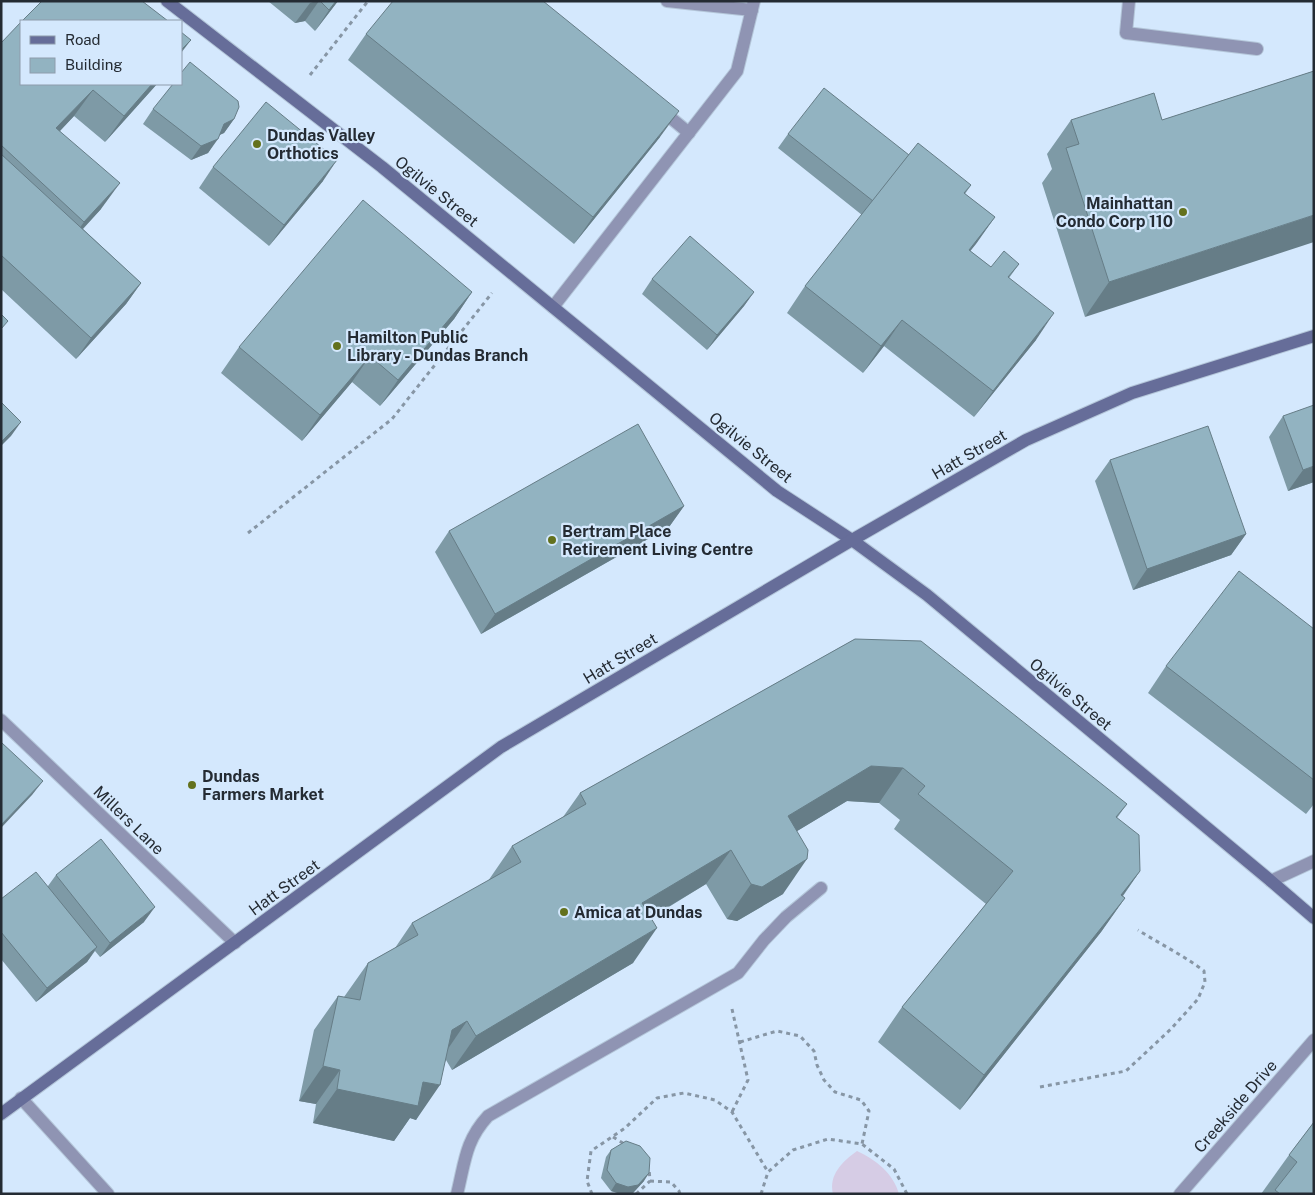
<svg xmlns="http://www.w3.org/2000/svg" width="1315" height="1195" viewBox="0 0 1315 1195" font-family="'Public Sans',sans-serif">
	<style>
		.green { fill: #d6cce5 }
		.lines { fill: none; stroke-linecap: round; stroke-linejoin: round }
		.lane-casing { stroke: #b4c6d9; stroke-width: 14 }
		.street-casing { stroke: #b4c6d9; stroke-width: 14 }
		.secondary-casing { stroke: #b4c6d9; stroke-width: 14 }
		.path { stroke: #8796a5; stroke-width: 3; stroke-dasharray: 4 4; stroke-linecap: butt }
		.lane { stroke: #8f94b3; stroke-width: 12 }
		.street { stroke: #8f94b3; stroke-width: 12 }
		.secondary { stroke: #666d99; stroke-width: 12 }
		.wall { fill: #7e9aa6 }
		.shaded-wall { fill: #667d87 }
		.building { fill: #92b3c1; stroke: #667d87 }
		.poi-dot { fill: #63711d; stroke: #d4e8fd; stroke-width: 2 }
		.labels { text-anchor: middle; stroke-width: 4.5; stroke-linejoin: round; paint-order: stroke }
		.poi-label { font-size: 16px; font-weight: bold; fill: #242b33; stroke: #d4e8fd; text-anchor: start }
		.street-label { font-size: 16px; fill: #242b33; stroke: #d4e8fd }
	</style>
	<rect width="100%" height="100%" fill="#d4e8fd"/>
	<path class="green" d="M857,1151C876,1160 893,1173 899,1194H833C828,1175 843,1161 857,1151Z"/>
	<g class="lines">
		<g class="lane-casing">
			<g id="lane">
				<polyline points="667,1 752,10"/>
				<polyline points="1129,1 1126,33 1257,49"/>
				<polyline points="660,109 689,133"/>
				<polyline points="553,307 737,71 754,1"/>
				<path d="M457,1194C465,1162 465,1141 488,1116L738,973L764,940L786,917L821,888"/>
			</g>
		</g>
		<g class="street-casing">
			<g id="street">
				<polyline points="1,720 235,943"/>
				<polyline points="1271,881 1314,861"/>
				<polyline points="21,1098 108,1194"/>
				<polyline points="1180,1194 1314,1040"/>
			</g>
		</g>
		<g class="secondary-casing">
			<g id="secondary">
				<polyline points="167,1 382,167 777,491 852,540 927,595 1271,881 1314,918"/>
				<polyline points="1,1114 501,747 852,540 1026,440 1132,393 1314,336"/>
			</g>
		</g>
		<g class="path">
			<polyline points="310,75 368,1"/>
			<polyline points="248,533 392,419 492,293"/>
			<polyline points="732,1009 748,1080 732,1112"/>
			<polyline points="740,1042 777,1031 800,1036 814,1051 817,1065 824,1080 835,1092 861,1100 869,1111 862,1144"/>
			<path d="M1040,1087L1126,1071L1171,1029L1198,999L1205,982L1204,971C1183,955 1160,944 1138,930"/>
			<polyline points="613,1137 626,1145"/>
			<polyline points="650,1181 671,1182 679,1191 680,1194"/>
			<polyline points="592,1194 587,1181 591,1151 625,1128 657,1098 684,1093 715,1100 732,1112 768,1172 793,1150 828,1139 862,1144 894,1169 907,1194"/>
			<polyline points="636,1194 650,1181 649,1168"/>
			<polyline points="761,1194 768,1172"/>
		</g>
		<use href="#lane" class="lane"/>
		<use href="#street" class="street"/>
		<use href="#secondary" class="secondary"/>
	</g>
	<g class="wall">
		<polygon points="268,1 338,1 315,31 305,21 295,23"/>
		<polygon points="366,34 660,137 574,244 348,60"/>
		<polygon points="1,43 21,84 157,84 105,142 74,116 60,131 101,209 83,229 141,283 126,304 76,359 1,289"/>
		<polygon points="1314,71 1085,317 1042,183 1052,169 1047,154 1071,120 1162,120"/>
		<polygon points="153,109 234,119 224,133 219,135 208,153 191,160 143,124"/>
		<polygon points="788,134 909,155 971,185 965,194 995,217 970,251 991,267 1019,264 1009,278 1036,340 974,417 884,346 863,373 787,313 805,286 862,215 778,148"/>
		<polygon points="213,167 323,181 269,246 199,188"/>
		<polygon points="652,279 754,292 744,306 707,350 642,294"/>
		<polygon points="472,292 454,319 380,406 352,382 302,441 221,373 239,347"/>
		<polygon points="1283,416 1314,482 1288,491 1269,437"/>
		<polygon points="1110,460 1246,534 1231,555 1133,590 1095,481"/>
		<polygon points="684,506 669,527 481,634 435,552 449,531"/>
		<polygon points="1314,629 1314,804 1306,814 1148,693 1166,666"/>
		<polygon points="855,639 1127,804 1117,818 1140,871 1123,896 1125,898 1101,932 960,1110 878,1042 902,1007 986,904 894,829 900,820 879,803 847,801 797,831 783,894 737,921 727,919 706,884 651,918 633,963 452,1070 446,1060 416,1120 410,1118 394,1141 313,1123 316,1104 299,1101 314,1030 338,996 344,997 368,963 395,948 412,923 488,881 512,846 563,817 580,793"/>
		<polygon points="56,875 144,922 100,957 95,951 87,962 36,1002 1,959 1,899 48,886"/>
		<polygon points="1314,1122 1314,1194 1261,1194 1289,1155"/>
		<polygon points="611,1150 644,1181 633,1193 621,1194 611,1191 601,1178 606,1157"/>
	</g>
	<g class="shaded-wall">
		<polygon points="316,1 319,1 305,21 295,23 310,3"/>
		<polygon points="336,1 338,1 315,31 329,10"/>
		<polygon points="191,40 181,53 181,50"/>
		<polygon points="152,84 157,84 105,142 124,116"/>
		<polygon points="93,90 74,116 38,154 56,128"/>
		<polygon points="679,111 660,137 574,244 593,217"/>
		<polygon points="234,119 224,133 213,138 224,124"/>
		<polygon points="218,139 208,153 191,160 201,146"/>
		<polygon points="337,160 323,181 269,246 284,225"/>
		<polygon points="120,183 101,209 65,248 84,222"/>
		<polygon points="1314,215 1314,242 1085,317 1109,282"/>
		<polygon points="995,217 976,244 950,276 969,250"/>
		<polygon points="141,283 126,304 76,359 91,338"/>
		<polygon points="472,292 454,319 380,406 398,380"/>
		<polygon points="754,292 744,306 707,350 717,335"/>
		<polygon points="1054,313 1036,340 974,417 993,391"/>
		<polygon points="902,320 884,346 863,373 881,346"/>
		<polygon points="370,356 352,382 302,441 320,415"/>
		<polygon points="21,422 11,436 1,446 1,442"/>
		<polygon points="1314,466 1314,482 1288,491 1303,470"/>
		<polygon points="684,506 669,527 481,634 495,614"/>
		<polygon points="1246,534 1231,555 1133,590 1147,569"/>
		<polygon points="871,766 903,768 879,803 847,801 764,851 788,816"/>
		<polygon points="43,781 32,795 1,828 1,825"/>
		<polygon points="731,850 706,884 618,937 642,903"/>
		<polygon points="807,859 783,894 737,921 727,919 751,884"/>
		<polygon points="1140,871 1116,905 1121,895"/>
		<polygon points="1125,898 1101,932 960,1110 984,1075"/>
		<polygon points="155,907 144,922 100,957 110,943"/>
		<polygon points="657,928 633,963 452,1070 476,1036"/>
		<polygon points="97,947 87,962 36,1002 47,988"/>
		<polygon points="467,1021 443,1056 452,1030"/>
		<polygon points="323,1066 340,1070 316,1104 299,1101"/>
		<polygon points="423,1082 440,1085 416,1120 410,1118 394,1141 313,1123 337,1089"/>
		<polygon points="649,1173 644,1181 633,1193 621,1194 611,1191 616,1183"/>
	</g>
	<g class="building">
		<polygon points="42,1 142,1 168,21 22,21"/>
		<polygon points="320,1 336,1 329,10"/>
		<polygon points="393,1 543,1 679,111 593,217 366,34"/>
		<polygon points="21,22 21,84 152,84 124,116 93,90 56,128 120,183 84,222 1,145 1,43"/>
		<polygon points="181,32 191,40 181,50"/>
		<polygon points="190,62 238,101 239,107 234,119 224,124 218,139 201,146 153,109 173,84 181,84 181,73"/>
		<polygon points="1314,71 1314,215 1109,282 1066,148 1079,144 1071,120 1154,93 1162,120"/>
		<polygon points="824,88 909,155 873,201 788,134"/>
		<polygon points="266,102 337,160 284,225 213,167"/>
		<polygon points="918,143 971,185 964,193 995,217 969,250 991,267 1004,251 1019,264 1008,277 1054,313 993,391 902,320 881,346 805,286"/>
		<polygon points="1,154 141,283 91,338 1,255"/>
		<polygon points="363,200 472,292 398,380 370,356 320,415 239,347"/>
		<polygon points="690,236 754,292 717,335 652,279"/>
		<polygon points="1,314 8,321 1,329"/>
		<polygon points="1,402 21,422 1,442"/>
		<polygon points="1314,405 1314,466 1303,470 1283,416"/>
		<polygon points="638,424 684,506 495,614 449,531"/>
		<polygon points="1208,426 1246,534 1147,569 1110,460"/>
		<polygon points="1239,571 1314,629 1314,780 1166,666"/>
		<polygon points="855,639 921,641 1127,804 1116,817 1139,835 1140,871 1121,895 1125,898 984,1075 902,1007 1013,871 918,794 925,786 903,768 871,766 788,816 808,850 807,859 762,887 751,884 731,850 642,903 657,928 476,1036 467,1021 452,1030 440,1085 423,1082 418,1106 337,1089 340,1070 323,1066 338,996 360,1000 368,963 418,935 412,923 521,862 512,846 586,804 580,793"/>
		<polygon points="2,743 43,781 1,825 1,744"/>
		<polygon points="101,839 155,907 110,943 56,875"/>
		<polygon points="36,872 97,947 47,988 1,932 1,899"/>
		<polygon points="1314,1122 1314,1194 1280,1194 1275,1190 1297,1162 1289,1155"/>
		<polygon points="626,1141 640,1146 650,1158 649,1173 638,1185 628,1187 616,1183 607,1170 611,1150"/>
	</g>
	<g class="poi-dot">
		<circle cx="257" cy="144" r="5"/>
		<circle cx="1183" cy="212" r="5"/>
		<circle cx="337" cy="346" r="5"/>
		<circle cx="552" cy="540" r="5"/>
		<circle cx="192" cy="785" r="5"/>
		<circle cx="564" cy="912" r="5"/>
	</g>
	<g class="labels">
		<g class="poi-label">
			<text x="267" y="141">Dundas Valley<tspan x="267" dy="18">Orthotics</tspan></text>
			<text x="1173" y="209" text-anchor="end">Mainhattan<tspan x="1173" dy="18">Condo Corp 110</tspan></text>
			<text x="347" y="343">Hamilton Public<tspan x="347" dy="18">Library - Dundas Branch</tspan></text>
			<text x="562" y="537">Bertram Place<tspan x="562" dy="18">Retirement Living Centre</tspan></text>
			<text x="202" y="782">Dundas<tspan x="202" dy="18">Farmers Market</tspan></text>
			<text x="574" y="918">Amica at Dundas</text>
		</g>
		<g class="street-label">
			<text transform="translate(437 191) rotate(39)" y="6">Ogilvie Street</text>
			<text transform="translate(751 447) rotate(39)" y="6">Ogilvie Street</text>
			<text transform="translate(969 454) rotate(-30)" y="6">Hatt Street</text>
			<text transform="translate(620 658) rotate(-31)" y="6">Hatt Street</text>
			<text transform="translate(1071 694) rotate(40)" y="6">Ogilvie Street</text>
			<text transform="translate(129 820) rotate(44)" y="6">Millers Lane</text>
			<text transform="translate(284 887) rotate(-36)" y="6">Hatt Street</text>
			<text transform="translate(1235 1106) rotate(-49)" y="6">Creekside Drive</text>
		</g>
	</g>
	<rect width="1315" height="1195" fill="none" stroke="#242b33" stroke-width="5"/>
	<rect x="20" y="20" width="162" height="65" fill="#d4e8fd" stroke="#8e9cac"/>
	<rect x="30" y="36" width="25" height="8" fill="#666d99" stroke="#8e9cac"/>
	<text x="65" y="45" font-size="15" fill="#242b33">Road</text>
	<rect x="30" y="58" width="25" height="15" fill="#92b3c1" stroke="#8e9cac"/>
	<text x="65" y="70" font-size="15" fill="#242b33">Building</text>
</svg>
